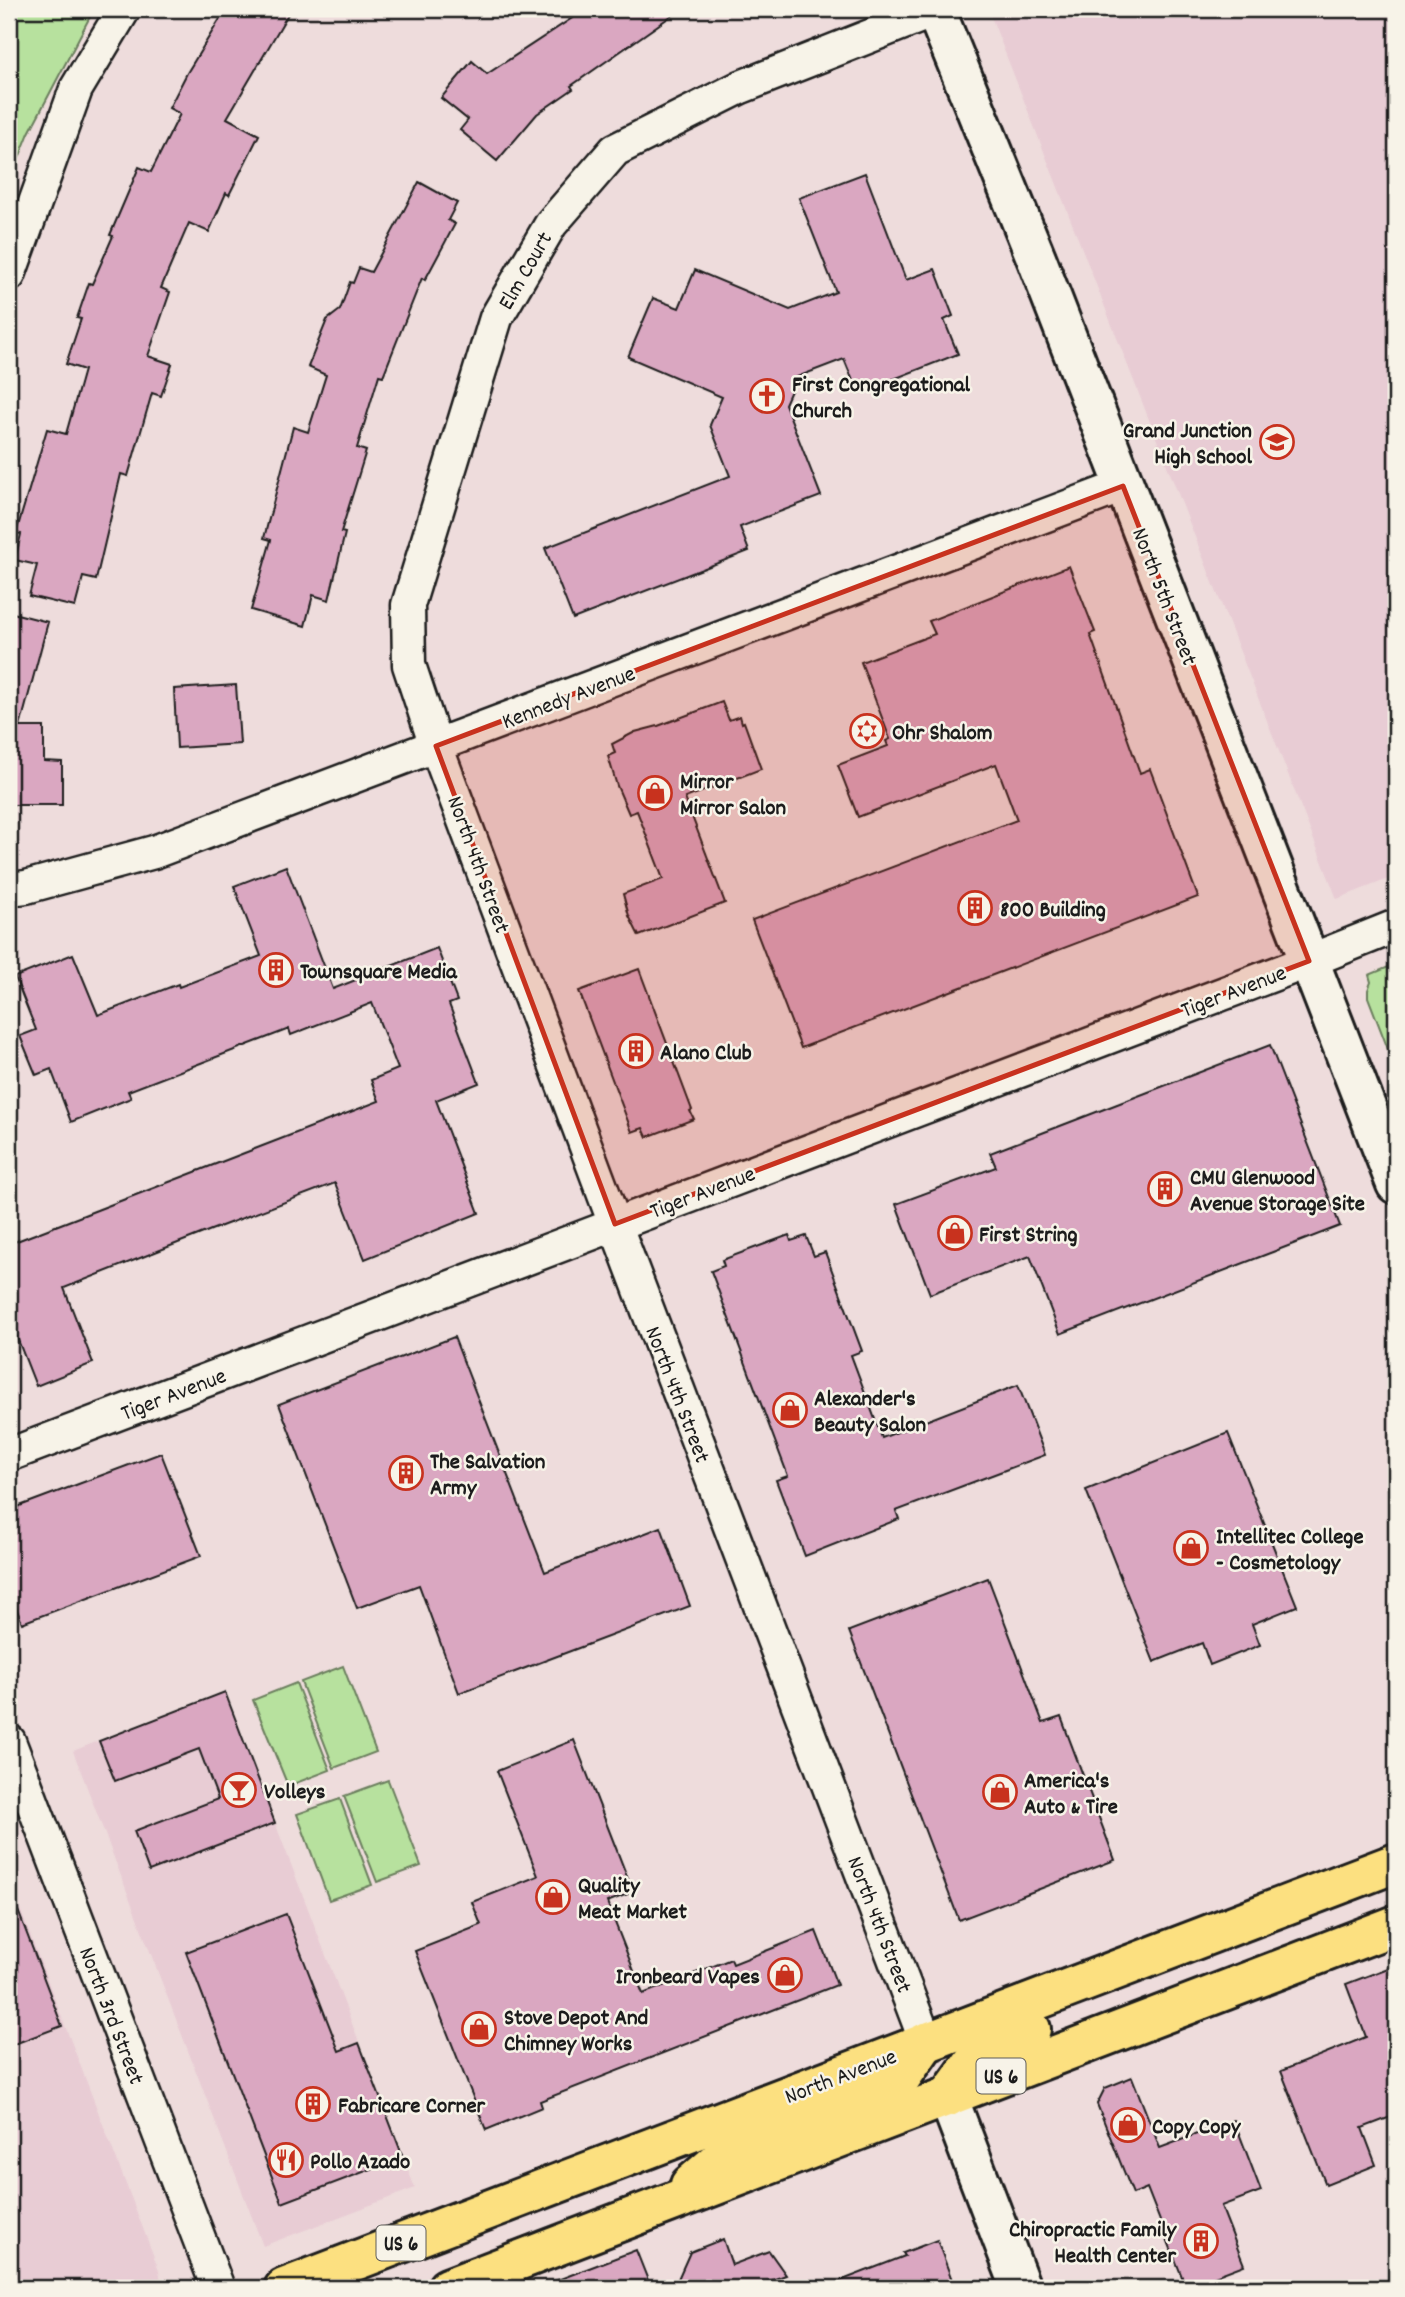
<svg xmlns="http://www.w3.org/2000/svg" width="1405" height="2297" viewBox="0 0 1405 2297" font-family="Dekko,sans-serif">
	<style>
		.built { fill: #e8ccd4 }
		.green { fill: #b7e19e; stroke: #6a7e5d; stroke-width: 2 }
		.building { fill: #daa7c1; stroke: #1c1c1c; stroke-width: 2 }
		.lines { fill: none; stroke-linecap: round; stroke-linejoin: round }
		.street-casing { stroke: #1c1c1c; stroke-width: 37 }
		.secondary-casing { stroke: #1c1c1c; stroke-width: 44 }
		.primary-casing { stroke: #1c1c1c; stroke-width: 44 }
		.street { stroke: #f7f3e8; stroke-width: 32 }
		.secondary { stroke: #f7f3e8; stroke-width: 38 }
		.primary { stroke: #fce080; stroke-width: 38 }
		.marked { fill: #c8321e; fill-opacity: 0.2; stroke: #c8321e; stroke-width: 5; stroke-linejoin: round }
		.labels { text-anchor: middle; stroke-width: 5; stroke-linejoin: round; paint-order: stroke }
		.shield { fill: #f7f3e8; stroke: #5e5c59; stroke-width: 2 }
		.shield-label { font-size: 21px; font-weight: bold; fill: #1c1c1c }
		.street-label { font-size: 23px; fill: #1c1c1c; stroke: #f7f3e8 }
		.poi-label { font-size: 23px; font-weight: bold; fill: #1c1c1c; stroke: #f7f3e8; text-anchor: start }
	</style>
	<rect width="100%" height="100%" fill="#eedcdc"/>
	<filter id="ink" filterUnits="userSpaceOnUse"><feTurbulence type="fractalNoise" baseFrequency=".0143" numOctaves="2"/><feDisplacementMap in="SourceGraphic" scale="14" xChannelSelector="R" yChannelSelector="G"/><feConvolveMatrix kernelMatrix="1 2 1 2 8 2 1 2 1" color-interpolation-filters="sRGB"/></filter>
	<g filter="url(#ink)">
		<g class="built">
			<polygon points="988,9 1396,9 1396,876 1337,899"/>
			<polygon points="225,1692 415,2188 263,2246 73,1751"/>
			<polygon points="9,1880 159,2270 161,2281 159,2288 9,2288"/>
		</g>
		<g class="green">
			<polygon points="9,9 94,9 29,133 9,183"/>
			<polygon points="1396,964 1396,1070 1368,997 1368,990 1371,982 1369,975"/>
			<polygon points="343,1666 376,1752 334,1768 301,1682"/>
			<polygon points="296,1683 330,1770 288,1786 253,1700"/>
			<polygon points="388,1780 421,1866 377,1882 344,1796"/>
			<polygon points="340,1799 372,1885 329,1900 297,1814"/>
		</g>
		<g class="building">
			<polygon points="226,9 291,9 227,118 259,135 229,195 226,193 209,232 189,223 161,288 170,292 148,356 172,364 161,396 152,393 128,476 121,474 96,580 83,577 75,607 29,596 37,565 15,560 21,534 16,533 47,429 66,434 84,370 66,364 81,319 77,318 89,283 92,284 113,236 110,235 139,167 151,172 180,114 169,108 187,73"/>
			<polygon points="586,9 681,9 571,86 573,89 537,114 497,161 460,130 468,120 441,98 472,61 487,74"/>
			<polygon points="865,173 906,280 935,269 953,316 944,320 958,354 858,393 844,359 797,377 785,404 821,496 740,527 749,551 573,619 545,548 730,476 710,425 722,397 628,357 653,298 679,308 695,270 790,310 836,292 799,198"/>
			<polygon points="419,182 457,203 448,220 455,224 425,280 422,278 383,376 379,375 357,448 366,451 341,532 345,533 329,600 313,595 305,626 251,610 271,540 264,538 293,427 308,432 326,375 308,367 327,320 340,310 350,282 353,283 359,268 371,272"/>
			<polygon points="1069,566 1095,632 1090,634 1140,773 1150,769 1198,897 801,1048 752,920 1017,820 996,764 858,817 838,765 888,746 886,741 890,739 861,662 935,634 929,621"/>
			<polygon points="9,612 48,622 20,727 44,727 44,761 62,762 62,805 9,805"/>
			<polygon points="236,685 240,744 177,748 174,689"/>
			<polygon points="722,702 729,720 740,716 742,723 744,722 761,769 685,798 725,903 639,936 629,916 623,894 663,879 637,811 629,814 617,786 608,756 615,753 612,744 635,732 658,726"/>
			<polygon points="286,866 333,989 437,948 457,1001 449,1004 479,1083 436,1100 479,1213 365,1259 335,1183 211,1230 64,1288 93,1363 36,1386 9,1317 9,1244 379,1101 371,1080 398,1069 372,1003 291,1035 289,1029 128,1091 131,1098 71,1122 51,1069 36,1075 20,1036 36,1030 15,977 73,954 98,1015 178,984 179,987 261,956 234,886"/>
			<polygon points="639,969 692,1110 690,1111 694,1119 647,1137 643,1128 632,1132 579,991"/>
			<polygon points="1270,1045 1340,1226 1060,1334 1030,1256 930,1294 896,1204 996,1167 990,1153"/>
			<polygon points="789,1235 791,1241 806,1236 814,1256 825,1252 862,1351 851,1355 882,1438 1018,1385 1045,1455 896,1511 899,1519 805,1556 776,1480 788,1476 711,1271 724,1266 722,1260"/>
			<polygon points="454,1337 545,1572 661,1527 690,1606 459,1693 419,1585 357,1608 279,1404"/>
			<polygon points="1228,1433 1297,1606 1252,1624 1260,1645 1210,1665 1202,1643 1154,1662 1086,1490"/>
			<polygon points="161,1453 201,1556 22,1623 9,1589 9,1510"/>
			<polygon points="988,1578 1043,1723 1061,1717 1115,1860 959,1920 849,1631"/>
			<polygon points="225,1692 275,1823 149,1871 134,1831 218,1799 199,1749 115,1781 99,1741"/>
			<polygon points="574,1740 633,1892 607,1902 643,1994 731,1959 733,1964 816,1931 837,1985 540,2101 542,2107 486,2130 415,1951 481,1925 472,1902 538,1876 497,1771"/>
			<polygon points="11,1892 62,2026 9,2046 9,1893"/>
			<polygon points="286,1914 339,2051 359,2043 403,2157 282,2203 186,1952"/>
			<polygon points="1396,1965 1396,2115 1362,2128 1376,2165 1326,2185 1281,2071 1366,2037 1346,1984"/>
			<polygon points="1132,2077 1160,2148 1234,2120 1261,2191 1221,2206 1244,2265 1186,2287 1147,2188 1133,2194 1097,2104 1105,2088"/>
			<polygon points="723,2239 732,2265 769,2251 786,2275 750,2288 674,2288 690,2252"/>
			<polygon points="937,2240 955,2288 828,2288 827,2286 905,2256 903,2253"/>
			<polygon points="636,2250 651,2288 542,2288 542,2286"/>
		</g>
		<g class="lines">
			<g class="street-casing">
				<g id="street">
					<polyline points="9,275 76,89 124,9"/>
					<polyline points="9,889 26,887 154,852 1123,486"/>
					<polyline points="9,1455 1309,961 1396,926"/>
					<polyline points="9,1741 218,2288"/>
					<polyline points="926,2042 615,1224 436,746 409,665 408,605 496,318 551,224 615,150 741,87 936,10"/>
				</g>
			</g>
			<g class="secondary-casing">
				<g id="secondary">
					<polyline points="935,9 1037,260 1396,1184"/>
					<polyline points="948,2097 1021,2288"/>
				</g>
			</g>
			<g class="primary-casing">
				<g id="primary">
					<polyline points="948,2097 984,2047 1031,2029"/>
					<polyline points="690,2185 731,2150 894,2088 926,2042"/>
					<polyline points="284,2288 1396,1863"/>
					<polyline points="447,2288 1396,1925"/>
				</g>
			</g>
			<use href="#street" class="street"/>
			<use href="#secondary" class="secondary"/>
			<use href="#primary" class="primary"/>
		</g>
	</g>
	<path class="marked" d="M1123,486L1309,961L615,1224L436,746Z"/>
	<defs>
		<g id="church-ring" transform="scale(1.75)"><circle r="9.5" fill="#f7f3e8" stroke="#c8321e" stroke-width="1.5"/><path d="M-1.2-6h2.4v3.5h3.3v2.4h-3.3V6h-2.4V-.1h-3.3v-2.4h3.3Z" fill="#c8321e"/></g>
		<g id="school-ring" transform="scale(1.75)"><circle r="9.5" fill="#f7f3e8" stroke="#c8321e" stroke-width="1.5"/><path d="M0-5L7-2L0 1L-7-2ZM-4 1L0 2.5L4 1V4Q0 6-4 4Z" fill="#c8321e"/></g>
		<g id="synagogue-ring" transform="scale(1.75)"><circle r="9.5" fill="#f7f3e8" stroke="#c8321e" stroke-width="1.5"/><path d="M0-6.5L5.6 3.2H-5.6ZM0 6.5L5.6-3.2H-5.6Z" fill="#c8321e"/></g>
		<g id="shop-ring" transform="scale(1.75)"><circle r="9.5" fill="#f7f3e8" stroke="#c8321e" stroke-width="1.5"/><path d="M-5-2.5h2.3a2.7 3.5 0 0 1 5.4 0H5L5.5 6h-11ZM-1.5-2.5h3a1.5 2.3 0 0 0-3 0Z" fill="#c8321e"/></g>
		<g id="building-ring" transform="scale(1.75)"><circle r="9.5" fill="#f7f3e8" stroke="#c8321e" stroke-width="1.5"/><path d="M-4-6H4V6H1V3H-1V6H-4ZM-2.5-4.3h1.7v1.8h-1.7ZM.8-4.3h1.7v1.8H.8ZM-2.5-1h1.7V.8h-1.7ZM.8-1h1.7V.8H.8Z" fill="#c8321e"/></g>
		<g id="bar-ring" transform="scale(1.75)"><circle r="9.5" fill="#f7f3e8" stroke="#c8321e" stroke-width="1.5"/><path d="M-6-5H6L.8 .8V4.5H3.5V6h-7V4.5H-.8V.8Z" fill="#c8321e"/></g>
		<g id="restaurant-ring" transform="scale(1.75)"><circle r="9.5" fill="#f7f3e8" stroke="#c8321e" stroke-width="1.5"/><path d="M-5-6h1v4h1v-4h1v4h1v-4h1v5L-1.5 .5V6h-2V.5L-5-1ZM5-6V6H3V1.5H1.5Q1.5-4 5-6Z" fill="#c8321e"/></g>
	</defs>
	<g fill-rule="evenodd">
		<use href="#church-ring" x="767" y="396"/>
		<use href="#school-ring" x="1277" y="442"/>
		<use href="#synagogue-ring" x="867" y="731"/>
		<use href="#shop-ring" x="655" y="793"/>
		<use href="#building-ring" x="975" y="908"/>
		<use href="#building-ring" x="276" y="970"/>
		<use href="#building-ring" x="636" y="1051"/>
		<use href="#building-ring" x="1165" y="1189"/>
		<use href="#shop-ring" x="955" y="1233"/>
		<use href="#shop-ring" x="790" y="1410"/>
		<use href="#building-ring" x="406" y="1473"/>
		<use href="#shop-ring" x="1191" y="1548"/>
		<use href="#bar-ring" x="239" y="1790"/>
		<use href="#shop-ring" x="1000" y="1792"/>
		<use href="#shop-ring" x="553" y="1897"/>
		<use href="#shop-ring" x="785" y="1975"/>
		<use href="#shop-ring" x="479" y="2029"/>
		<use href="#building-ring" x="313" y="2104"/>
		<use href="#shop-ring" x="1128" y="2125"/>
		<use href="#restaurant-ring" x="286" y="2160"/>
		<use href="#building-ring" x="1201" y="2241"/>
	</g>
	<g class="labels">
		<g class="shield">
			<rect x="976.5" y="2058.5" width="49" height="35" rx="5"/>
			<rect x="376.5" y="2225.5" width="49" height="35" rx="5"/>
		</g>
		<g class="shield-label">
			<text x="1001" y="2083">US 6</text>
			<text x="401" y="2250">US 6</text>
		</g>
		<g class="street-label">
			<text transform="translate(524 270) rotate(-60)" y="8">Elm Court</text>
			<text transform="translate(1166 596) rotate(69)" y="8">North 5th Street</text>
			<text transform="translate(568 696) rotate(-21)" y="8">Kennedy Avenue</text>
			<text transform="translate(480 864) rotate(70)" y="8">North 4th Street</text>
			<text transform="translate(1233 990) rotate(-21)" y="8">Tiger Avenue</text>
			<text transform="translate(702 1191) rotate(-21)" y="8">Tiger Avenue</text>
			<text transform="translate(173 1393) rotate(-21)" y="8">Tiger Avenue</text>
			<text transform="translate(679 1394) rotate(69)" y="8">North 4th Street</text>
			<text transform="translate(881 1924) rotate(69)" y="8">North 4th Street</text>
			<text transform="translate(113 2015) rotate(69)" y="8">North 3rd Street</text>
			<text transform="translate(840 2075) rotate(-21)" y="8">North Avenue</text>
		</g>
		<g class="poi-label">
			<text x="792" y="391">First Congregational<tspan x="792" dy="26">Church</tspan></text>
			<text x="1252" y="437" text-anchor="end">Grand Junction<tspan x="1252" dy="26">High School</tspan></text>
			<text x="892" y="739">Ohr Shalom</text>
			<text x="680" y="788">Mirror<tspan x="680" dy="26">Mirror Salon</tspan></text>
			<text x="1000" y="916">800 Building</text>
			<text x="300" y="978">Townsquare Media</text>
			<text x="660" y="1059">Alano Club</text>
			<text x="1190" y="1184">CMU Glenwood<tspan x="1190" dy="26">Avenue Storage Site</tspan></text>
			<text x="979" y="1241">First String</text>
			<text x="814" y="1405">Alexander's<tspan x="814" dy="26">Beauty Salon</tspan></text>
			<text x="430" y="1468">The Salvation<tspan x="430" dy="26">Army</tspan></text>
			<text x="1216" y="1543">Intellitec College<tspan x="1216" dy="26">- Cosmetology</tspan></text>
			<text x="1024" y="1787">America's<tspan x="1024" dy="26">Auto &amp; Tire</tspan></text>
			<text x="264" y="1798">Volleys</text>
			<text x="578" y="1892">Quality<tspan x="578" dy="26">Meat Market</tspan></text>
			<text x="760" y="1983" text-anchor="end">Ironbeard Vapes</text>
			<text x="504" y="2024">Stove Depot And<tspan x="504" dy="26">Chimney Works</tspan></text>
			<text x="338" y="2112">Fabricare Corner</text>
			<text x="1152" y="2133">Copy Copy</text>
			<text x="310" y="2168">Pollo Azado</text>
			<text x="1176" y="2236" text-anchor="end">Chiropractic Family<tspan x="1176" dy="26">Health Center</tspan></text>
		</g>
	</g>
	<rect width="1405" height="2297" fill="none" stroke="#f7f3e8" stroke-width="35"/>
	<rect x="18" y="18" width="1370" height="2262" fill="none" stroke="#1c1c1c" stroke-width="2.5" filter="url(#ink)"/>
</svg>
